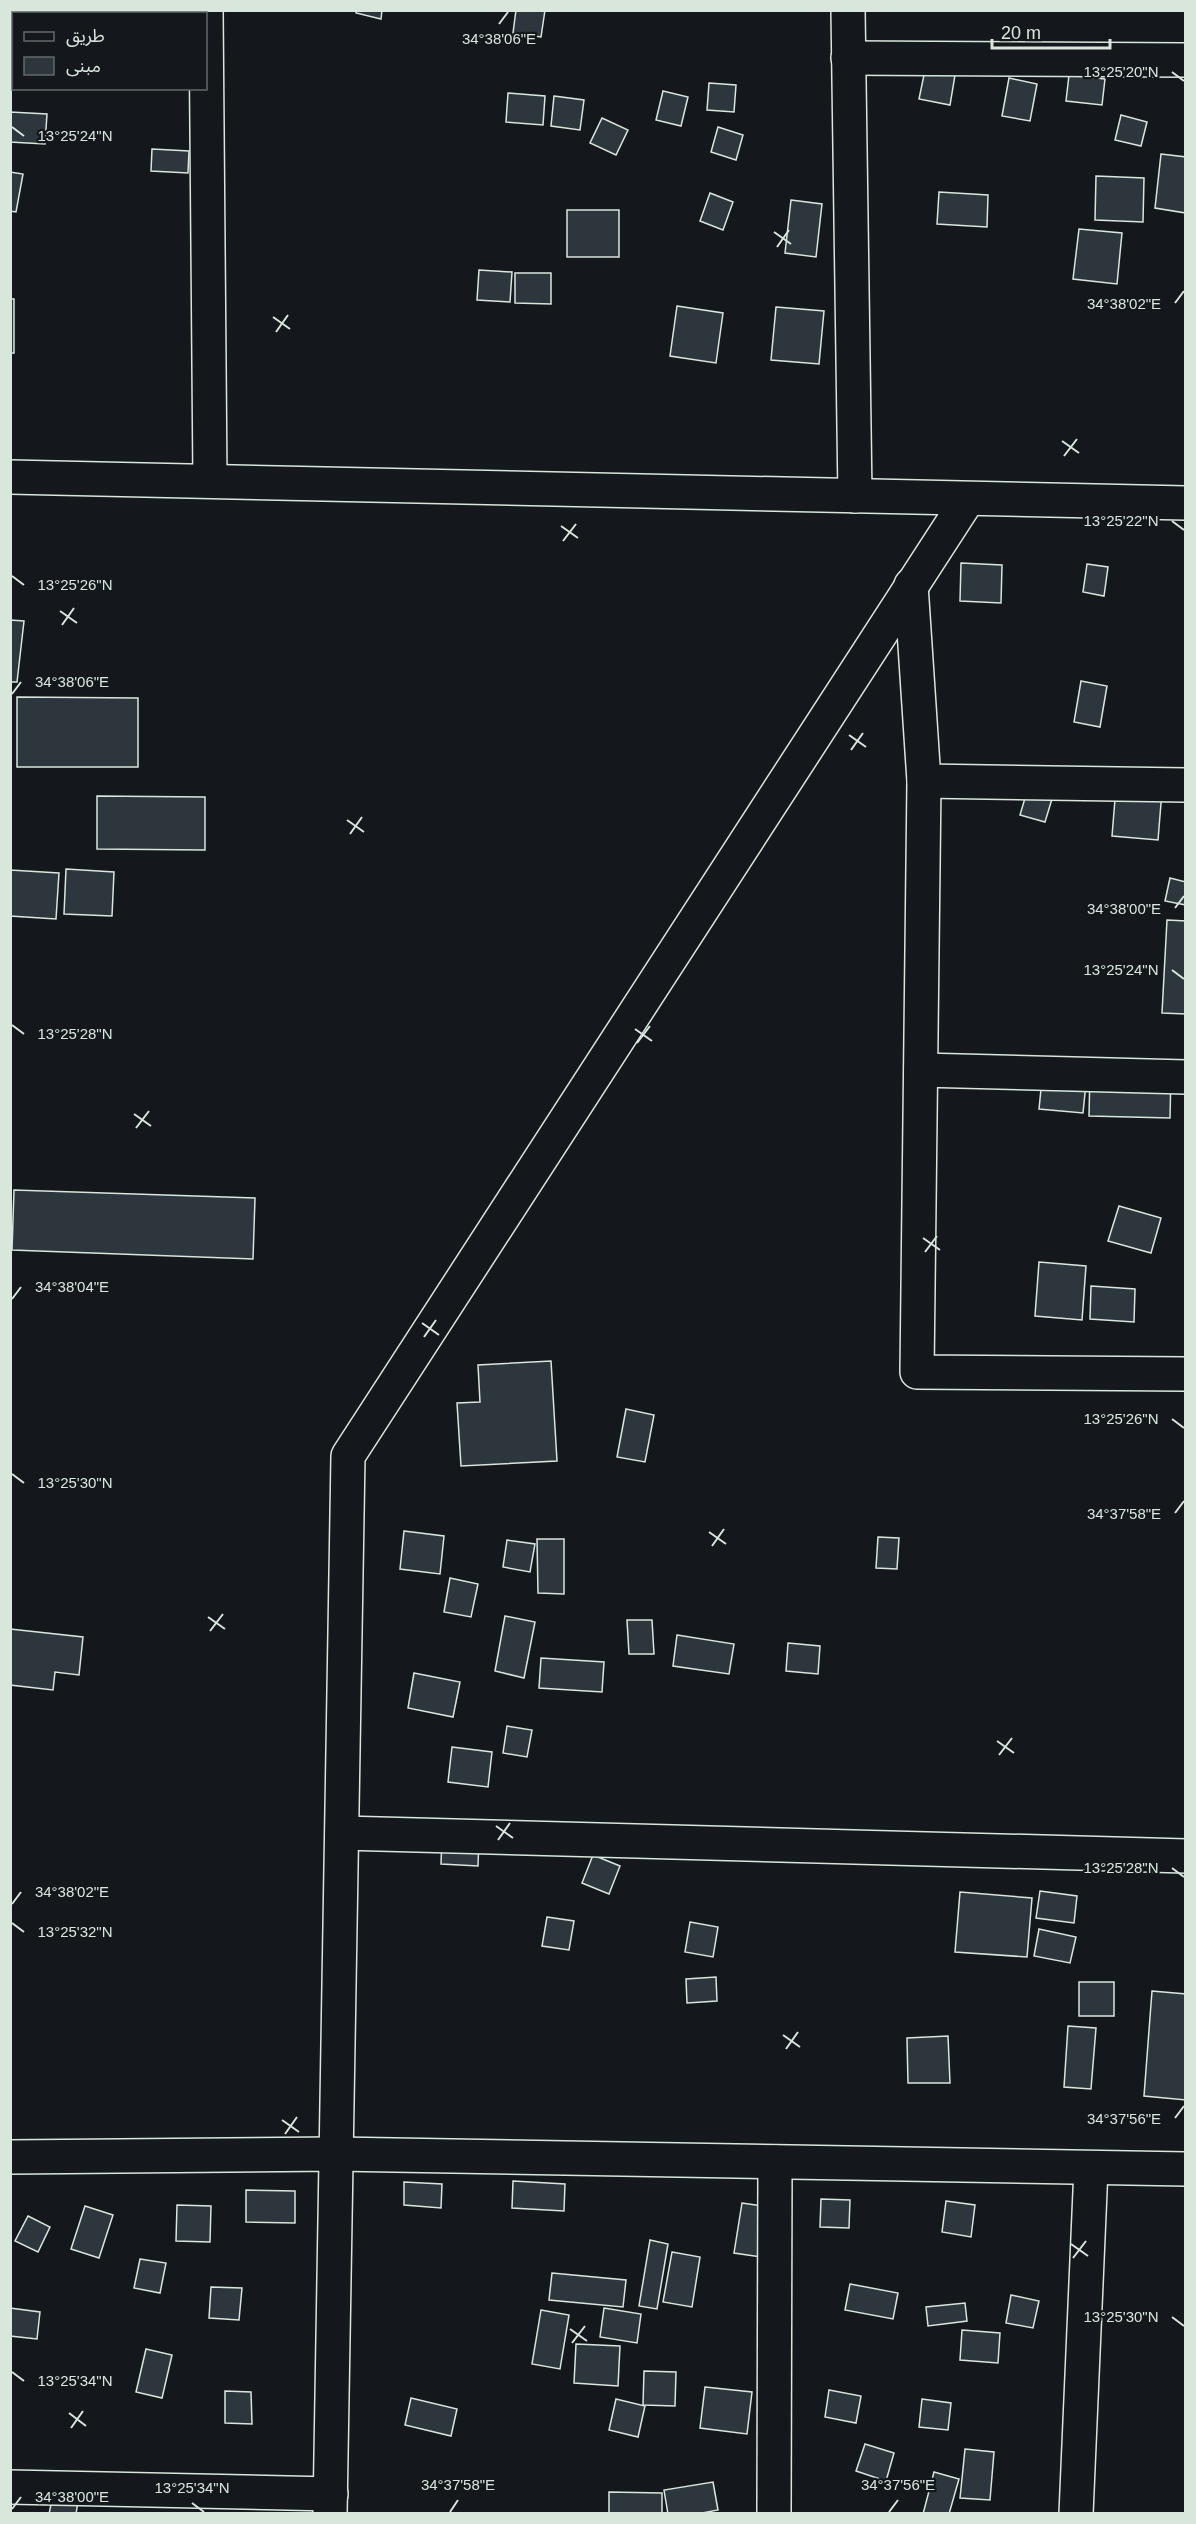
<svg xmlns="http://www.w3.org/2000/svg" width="1196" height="2524" viewBox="0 0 1196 2524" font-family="Arial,'Noto Sans Arabic',sans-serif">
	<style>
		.building { fill: #2c363c; stroke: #d8e6dc; stroke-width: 1.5 }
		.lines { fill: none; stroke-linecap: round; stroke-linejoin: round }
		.minor-casing { stroke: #d8e6dc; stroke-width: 36 }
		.major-casing { stroke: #d8e6dc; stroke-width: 36 }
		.minor { stroke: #14181c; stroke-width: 33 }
		.major { stroke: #14181c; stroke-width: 33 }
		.ticks { fill: none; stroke: #d8e6dc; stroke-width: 2 }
		.ticks-label { font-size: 15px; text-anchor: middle; fill: #d8e6dc; stroke: #14181c; stroke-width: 4.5; stroke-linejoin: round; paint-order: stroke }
	</style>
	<rect width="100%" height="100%" fill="#14181c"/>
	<g class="building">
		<polygon points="356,10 382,10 381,19 356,13"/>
		<polygon points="516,10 545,10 541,37 513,33"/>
		<polygon points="925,70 955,75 950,105 919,99"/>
		<polygon points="1069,75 1105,79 1102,105 1066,101"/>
		<polygon points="1009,78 1037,84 1030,121 1002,116"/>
		<polygon points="709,83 736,85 734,112 707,110"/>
		<polygon points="663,91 688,97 681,126 656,120"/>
		<polygon points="508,93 545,96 543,125 506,122"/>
		<polygon points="554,96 584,100 580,130 551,126"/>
		<polygon points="10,112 47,114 45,144 10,142"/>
		<polygon points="1121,115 1147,122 1141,146 1115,140"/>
		<polygon points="602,118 628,130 616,155 590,143"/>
		<polygon points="718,127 743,135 736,160 711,152"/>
		<polygon points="152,149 189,151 188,173 151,171"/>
		<polygon points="1161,154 1186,157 1186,213 1155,208"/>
		<polygon points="10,172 23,174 16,212 10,211"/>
		<polygon points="1096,176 1144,178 1143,222 1095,220"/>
		<polygon points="939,192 988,195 987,227 937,224"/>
		<polygon points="710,193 733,202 723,230 700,221"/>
		<polygon points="791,200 822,204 816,257 785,253"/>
		<rect x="567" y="210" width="52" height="47"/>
		<polygon points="1079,229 1122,233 1117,284 1073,279"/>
		<polygon points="479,270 512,272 510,302 477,300"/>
		<polygon points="515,273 551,273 551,304 515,303"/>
		<rect x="10" y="299" width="4" height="54"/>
		<polygon points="677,306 723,313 716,363 670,356"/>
		<polygon points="776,307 824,311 819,364 771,360"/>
		<polygon points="961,563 1002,565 1001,603 960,601"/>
		<polygon points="1087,564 1108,567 1104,596 1083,592"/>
		<polygon points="10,620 24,621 17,682 10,682"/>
		<polygon points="1081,681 1107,686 1100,727 1074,722"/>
		<polygon points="17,697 138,698 138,767 17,767"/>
		<polygon points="1030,781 1055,789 1045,822 1020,815"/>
		<polygon points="1116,787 1162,791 1158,840 1112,836"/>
		<polygon points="97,796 205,797 205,850 97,849"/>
		<polygon points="66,869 114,872 112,916 64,914"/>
		<polygon points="10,870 59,873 56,919 10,916"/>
		<polygon points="1170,878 1186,882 1186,905 1165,901"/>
		<polygon points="1167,920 1186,921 1186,1014 1162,1013"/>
		<polygon points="1043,1069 1087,1073 1083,1113 1039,1109"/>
		<polygon points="1090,1072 1171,1073 1170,1118 1089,1116"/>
		<polygon points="14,1190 255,1198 253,1259 12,1250"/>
		<polygon points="1119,1206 1161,1218 1151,1253 1108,1241"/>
		<polygon points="1039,1262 1086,1266 1082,1320 1035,1316"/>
		<polygon points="1091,1286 1135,1289 1134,1322 1090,1319"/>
		<polygon points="551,1361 557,1461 461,1466 457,1403 480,1402 478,1365"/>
		<polygon points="626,1409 654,1415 645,1462 617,1457"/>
		<polygon points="404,1531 444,1536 440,1574 400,1569"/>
		<polygon points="878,1537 899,1538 897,1569 876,1568"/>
		<polygon points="537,1539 564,1539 564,1594 538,1593"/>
		<polygon points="507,1540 535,1544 530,1572 503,1567"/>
		<polygon points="450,1578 478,1584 471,1617 444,1612"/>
		<polygon points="505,1616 535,1622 524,1678 495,1671"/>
		<polygon points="627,1620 652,1620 654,1654 629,1654"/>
		<polygon points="10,1629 83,1637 79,1675 55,1672 53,1690 10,1685"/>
		<polygon points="677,1635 734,1644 729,1674 673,1666"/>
		<polygon points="788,1643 820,1646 818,1674 786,1671"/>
		<polygon points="541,1658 604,1662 602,1692 539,1688"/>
		<polygon points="414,1673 460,1682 453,1717 408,1708"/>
		<polygon points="507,1726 532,1730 527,1757 503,1753"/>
		<polygon points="452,1747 492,1752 488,1787 448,1782"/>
		<polygon points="442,1836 479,1838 478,1866 441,1864"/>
		<polygon points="593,1855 620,1866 609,1894 582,1883"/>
		<polygon points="1040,1891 1077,1896 1074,1923 1036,1918"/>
		<polygon points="960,1892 1032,1898 1027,1957 955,1952"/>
		<polygon points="547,1917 574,1921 569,1950 542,1946"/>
		<polygon points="690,1922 718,1927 713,1957 685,1952"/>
		<polygon points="1039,1929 1076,1937 1070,1963 1034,1956"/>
		<polygon points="716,1977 717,2001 687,2003 686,1979"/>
		<rect x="1079" y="1982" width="35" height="34"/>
		<polygon points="1152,1991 1186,1994 1186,2100 1144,2096"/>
		<polygon points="1068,2026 1096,2028 1091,2089 1064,2087"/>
		<polygon points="948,2036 950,2083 908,2083 907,2038"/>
		<polygon points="513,2181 565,2184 564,2211 512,2208"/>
		<polygon points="404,2182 442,2184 441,2208 404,2205"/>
		<polygon points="246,2190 295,2191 295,2223 246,2222"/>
		<polygon points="821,2199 850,2200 849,2228 820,2227"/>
		<polygon points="946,2201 975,2205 971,2237 942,2232"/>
		<polygon points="742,2203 769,2207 761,2257 734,2253"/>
		<polygon points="177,2205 211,2206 210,2242 176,2241"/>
		<polygon points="85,2206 113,2215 99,2258 71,2249"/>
		<polygon points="28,2216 50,2227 38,2252 15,2241"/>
		<polygon points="650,2240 668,2244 657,2309 639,2306"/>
		<polygon points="672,2252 700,2257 692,2307 663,2302"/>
		<polygon points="140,2259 166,2263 160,2293 134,2288"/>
		<polygon points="552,2273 626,2280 623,2307 549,2300"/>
		<polygon points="850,2284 898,2293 893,2319 845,2310"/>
		<polygon points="211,2287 242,2288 239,2320 209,2318"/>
		<polygon points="1011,2295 1039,2301 1033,2328 1006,2323"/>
		<polygon points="965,2303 967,2321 928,2326 926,2307"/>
		<polygon points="10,2308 40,2312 37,2339 10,2336"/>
		<polygon points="604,2308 641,2314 637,2343 600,2337"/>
		<polygon points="541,2310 569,2315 560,2369 532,2364"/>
		<polygon points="962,2330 1000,2333 998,2363 960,2360"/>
		<polygon points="576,2344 620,2346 618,2386 574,2383"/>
		<polygon points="146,2349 172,2355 162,2398 136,2392"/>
		<polygon points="644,2371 676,2372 675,2406 643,2405"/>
		<polygon points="705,2387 752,2392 747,2434 700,2428"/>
		<polygon points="829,2390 861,2396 856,2423 825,2417"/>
		<polygon points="225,2391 251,2392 252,2424 225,2423"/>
		<polygon points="411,2398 457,2409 451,2436 405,2425"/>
		<polygon points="616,2399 645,2406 638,2437 609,2430"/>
		<polygon points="922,2399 951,2403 948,2430 919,2427"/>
		<polygon points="865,2444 894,2453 886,2481 856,2471"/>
		<polygon points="965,2449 994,2452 990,2500 960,2498"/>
		<polygon points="934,2472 959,2479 949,2514 923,2514"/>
		<polygon points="713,2482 718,2510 697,2514 668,2514 664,2490"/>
		<polygon points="54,2490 79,2495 76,2514 49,2514"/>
		<polygon points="609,2492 662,2493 662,2514 609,2514"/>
	</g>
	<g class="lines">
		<g class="minor-casing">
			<g id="minor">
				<polyline points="206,10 210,481"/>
				<polyline points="848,10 855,496"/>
				<polyline points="848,58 1186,60"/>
				<polyline points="911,585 924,781 917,1372 1186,1374"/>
				<polyline points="924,781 1186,785"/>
				<polyline points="921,1070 1186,1077"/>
				<polyline points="342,1833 1186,1856"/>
				<polyline points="10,2157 336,2154 1186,2169"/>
				<polyline points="10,2487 331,2494"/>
				<polyline points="330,2514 348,1456 968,499"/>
				<polyline points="774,2514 775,2162"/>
				<polyline points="1076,2514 1091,2168"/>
			</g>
		</g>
		<g class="major-casing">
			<polyline id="major" points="10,477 1186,503"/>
		</g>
		<use href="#minor" class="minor"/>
		<use href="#major" class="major"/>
	</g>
	<path class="ticks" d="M499,24L508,12M1172,72L1184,81M12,127L24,136M774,232L791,244M777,247L789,230M1175,303L1184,291M273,317L290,329M276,332L288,315M1062,441L1079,453M1064,456L1077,439M1172,521L1184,530M561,526L578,538M563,541L576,524M12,576L24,585M60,611L77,623M62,625L74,608M12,694L21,682M849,735L866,747M851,750L863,733M347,820L364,832M350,834L362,817M1175,908L1184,896M1172,970L1184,979M12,1025L24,1034M635,1029L652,1041M637,1043L650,1026M134,1114L151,1126M136,1128L149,1111M923,1238L940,1250M925,1252L937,1236M12,1299L21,1287M422,1323L439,1335M424,1337L436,1320M1172,1419L1184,1428M12,1474L24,1483M1175,1513L1184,1501M709,1532L726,1544M712,1546L724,1529M208,1617L225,1629M210,1631L223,1614M997,1741L1014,1753M999,1755L1012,1738M496,1826L513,1838M498,1840L510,1823M1172,1868L1184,1877M12,1904L21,1892M12,1923L24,1932M783,2035L800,2047M786,2049L798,2032M1175,2118L1184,2106M282,2120L299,2132M285,2134L297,2117M1071,2244L1088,2256M1073,2258L1086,2241M1172,2317L1184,2326M570,2329L587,2341M572,2343L585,2326M12,2372L24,2381M69,2413L86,2426M71,2428L83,2411M192,2503L204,2512M12,2509L21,2497M450,2512L458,2500M889,2512L898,2500"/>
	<g class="ticks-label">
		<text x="499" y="44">34°38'06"E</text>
		<text x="1121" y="77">13°25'20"N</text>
		<text x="75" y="141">13°25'24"N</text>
		<text x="1124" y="309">34°38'02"E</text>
		<text x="1121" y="526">13°25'22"N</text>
		<text x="75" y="590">13°25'26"N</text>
		<text x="72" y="687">34°38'06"E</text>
		<text x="1124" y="914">34°38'00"E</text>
		<text x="1121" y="975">13°25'24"N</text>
		<text x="75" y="1039">13°25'28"N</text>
		<text x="72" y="1292">34°38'04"E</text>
		<text x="1121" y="1424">13°25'26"N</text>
		<text x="75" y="1488">13°25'30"N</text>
		<text x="1124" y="1519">34°37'58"E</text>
		<text x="1121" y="1873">13°25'28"N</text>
		<text x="72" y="1897">34°38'02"E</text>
		<text x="75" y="1937">13°25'32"N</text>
		<text x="1124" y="2124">34°37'56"E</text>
		<text x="1121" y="2322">13°25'30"N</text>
		<text x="75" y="2386">13°25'34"N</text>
		<text x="458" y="2490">34°37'58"E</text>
		<text x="898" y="2490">34°37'56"E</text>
		<text x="192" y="2493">13°25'34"N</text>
		<text x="72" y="2502">34°38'00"E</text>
	</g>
	<rect width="1196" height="2524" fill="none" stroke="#d8e6dc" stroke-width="24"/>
	<rect x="12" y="12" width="195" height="78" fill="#14181c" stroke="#626a69" stroke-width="1.5"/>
	<rect x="24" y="32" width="30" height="9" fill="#14181c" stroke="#626a69" stroke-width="1.5"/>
	<text x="66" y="42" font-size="18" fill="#d8e6dc">طريق</text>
	<rect x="24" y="57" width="30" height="18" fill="#2c363c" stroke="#626a69" stroke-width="1.5"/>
	<text x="66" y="72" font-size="18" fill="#d8e6dc">مبنى</text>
	<path d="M992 39v9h118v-9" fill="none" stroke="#d8e6dc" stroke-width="3"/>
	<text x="1001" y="39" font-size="18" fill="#d8e6dc" stroke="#14181c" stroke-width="4.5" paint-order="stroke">20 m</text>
</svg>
